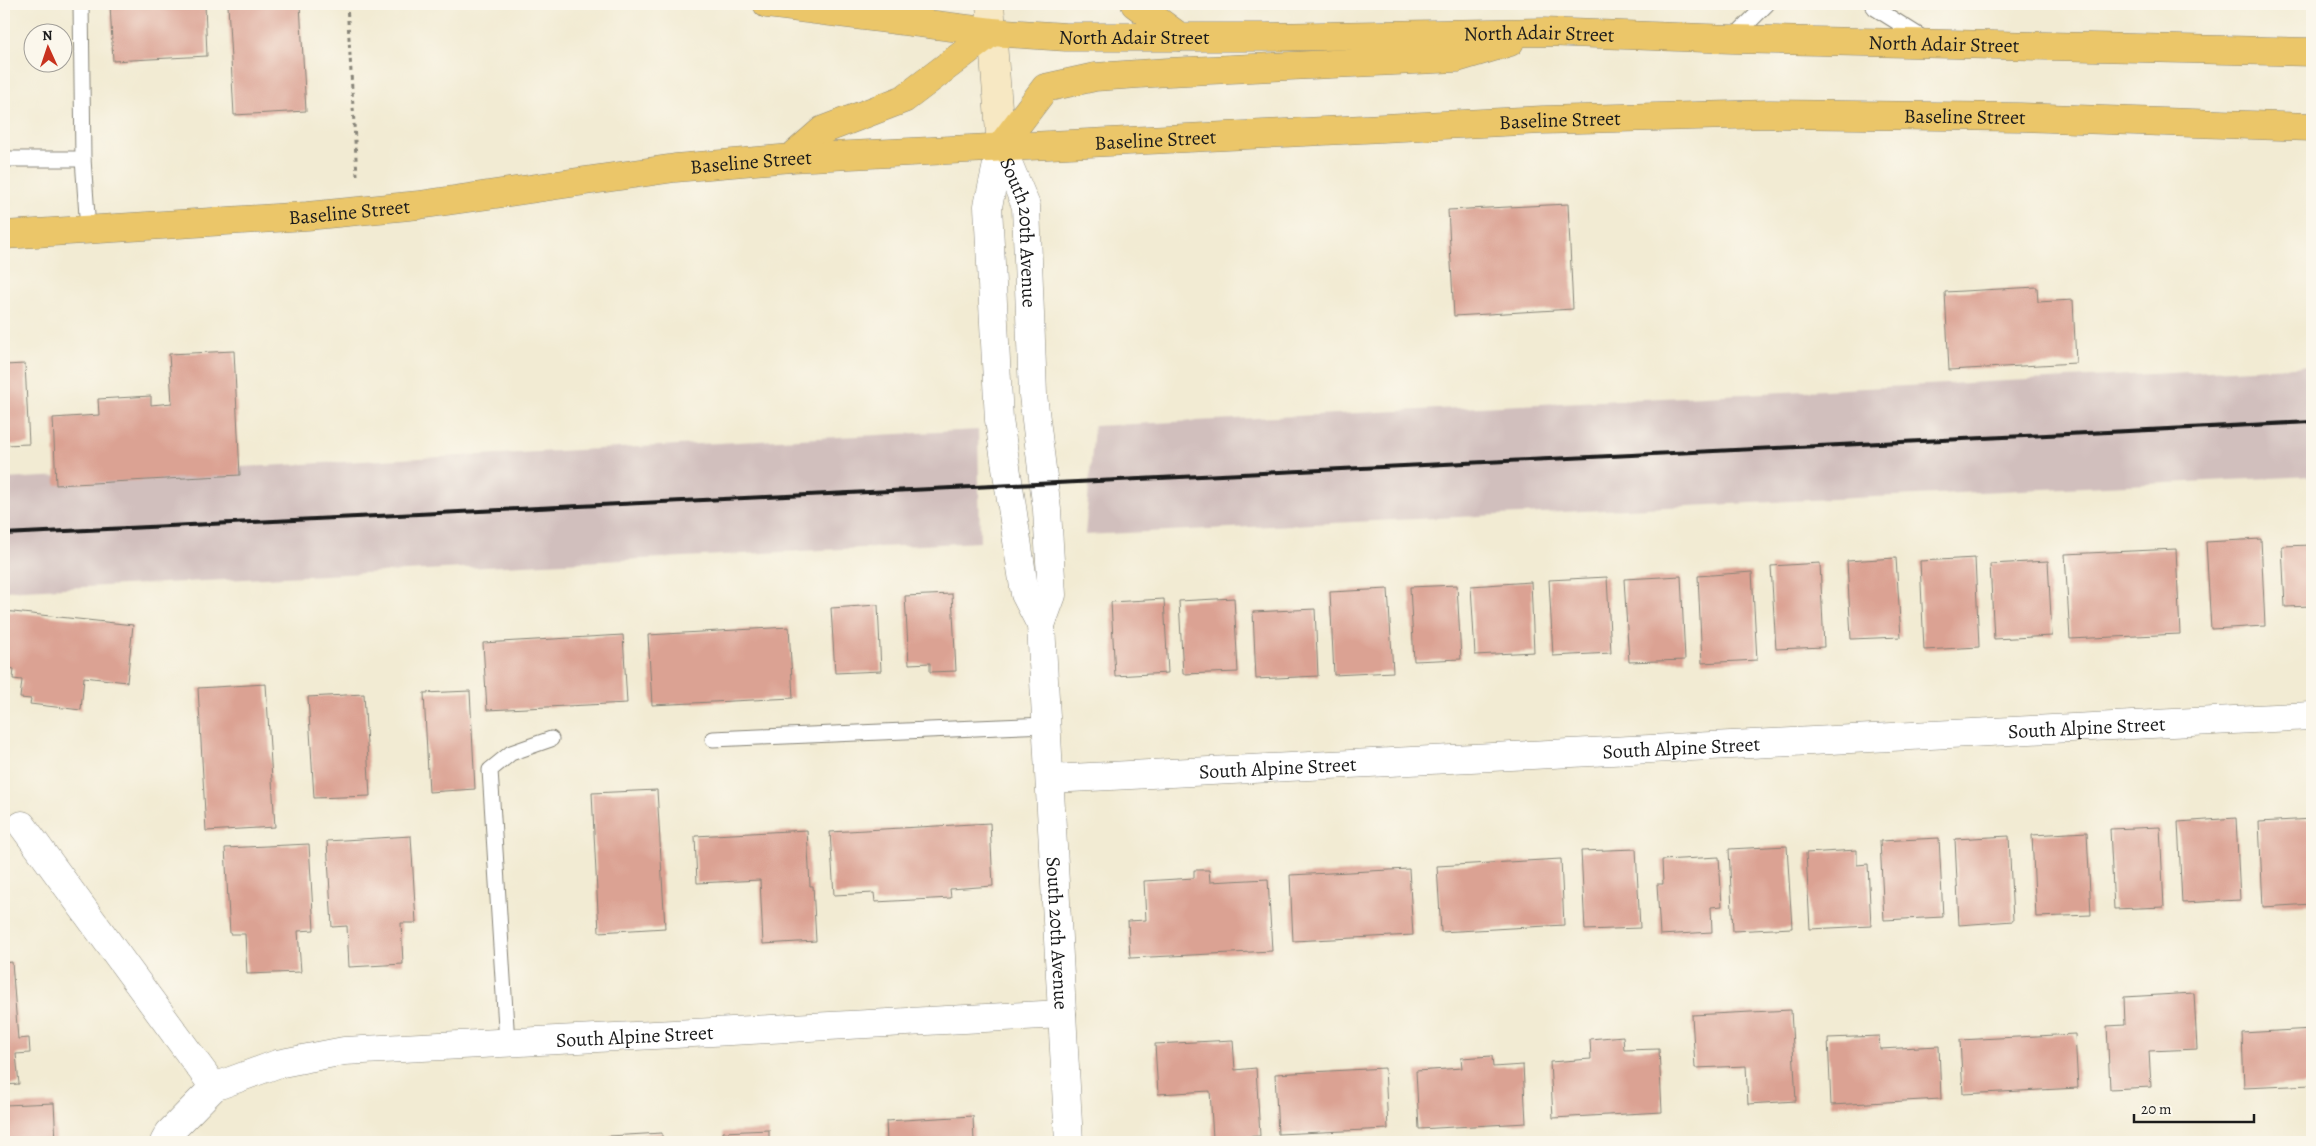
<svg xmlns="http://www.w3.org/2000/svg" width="2316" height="1146" viewBox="0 0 2316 1146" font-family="Alegreya,serif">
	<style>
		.industrial { fill: #d1bfbd }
		.building { fill: #dba293 }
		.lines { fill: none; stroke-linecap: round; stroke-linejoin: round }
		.lane-casing { stroke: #878478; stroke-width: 17 }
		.street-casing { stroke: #878478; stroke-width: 29 }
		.secondary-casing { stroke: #878478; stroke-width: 29 }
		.highway-casing { stroke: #878478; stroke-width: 29 }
		.path { stroke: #878478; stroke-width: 3; stroke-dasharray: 4 4; stroke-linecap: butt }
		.lane { stroke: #fff; stroke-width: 15 }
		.street { stroke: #fff; stroke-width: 28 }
		.secondary { stroke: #f7e8c3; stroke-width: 28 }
		.highway { stroke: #ebc669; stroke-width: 28 }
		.rail { stroke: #1c1c1c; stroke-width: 4 }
		.labels { text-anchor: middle; stroke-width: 4; stroke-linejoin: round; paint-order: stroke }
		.street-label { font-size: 20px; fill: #1c1c1c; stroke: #fbf7ec }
	</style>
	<rect width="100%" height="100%" fill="#fbf7ec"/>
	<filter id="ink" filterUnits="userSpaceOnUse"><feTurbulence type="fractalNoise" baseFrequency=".02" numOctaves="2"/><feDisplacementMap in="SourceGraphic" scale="10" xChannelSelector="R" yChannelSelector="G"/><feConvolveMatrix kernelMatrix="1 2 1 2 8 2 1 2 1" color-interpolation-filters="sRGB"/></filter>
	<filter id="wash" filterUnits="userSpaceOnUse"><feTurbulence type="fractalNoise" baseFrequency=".0096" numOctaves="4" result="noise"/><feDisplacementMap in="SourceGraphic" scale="20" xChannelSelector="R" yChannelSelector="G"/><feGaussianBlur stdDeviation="1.12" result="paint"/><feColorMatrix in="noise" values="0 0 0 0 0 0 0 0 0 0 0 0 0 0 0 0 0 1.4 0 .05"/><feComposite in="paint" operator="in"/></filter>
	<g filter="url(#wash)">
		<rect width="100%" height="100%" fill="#f2ebd3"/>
		<g class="industrial">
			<polygon points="2312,366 2312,476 1085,535 1094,426"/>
			<polygon points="978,430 980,542 4,591 4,479"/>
		</g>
		<g id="blocks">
			<g class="building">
				<polygon points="110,4 205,4 207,56 113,61"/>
				<polygon points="259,4 300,4 306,111 234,115 228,5"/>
				<polygon points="1568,204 1573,309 1454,316 1448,210"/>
				<polygon points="2037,287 2038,302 2073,300 2076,363 1949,370 1945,292"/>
				<polygon points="234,351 240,475 56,485 53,418 99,415 98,399 151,396 151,405 172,403 169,354"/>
				<polygon points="25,364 29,444 4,445 4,365"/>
				<polygon points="2261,539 2265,626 2211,629 2206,542"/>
				<polygon points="2312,545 2312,606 2285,607 2282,546"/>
				<polygon points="2176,549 2180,634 2070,639 2065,554"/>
				<polygon points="1896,558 1901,637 1851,639 1847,561"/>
				<polygon points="1975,558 1979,647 1924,650 1920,561"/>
				<polygon points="2048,561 2052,636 1994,639 1990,564"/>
				<polygon points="1820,563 1824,647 1776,649 1771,566"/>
				<polygon points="1752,572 1757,660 1702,663 1698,576"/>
				<polygon points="1681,576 1685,660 1629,662 1624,579"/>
				<polygon points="1607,577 1611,653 1553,656 1549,580"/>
				<polygon points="1531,582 1534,652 1475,655 1471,586"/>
				<polygon points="1457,585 1461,659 1414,661 1410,587"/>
				<polygon points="1388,589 1393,672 1334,675 1330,592"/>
				<polygon points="952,594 956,671 930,672 930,663 909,664 905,596"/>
				<polygon points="1234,598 1238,672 1183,674 1179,601"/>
				<polygon points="1164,599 1168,673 1115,676 1111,602"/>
				<polygon points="878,605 881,671 835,673 831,608"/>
				<polygon points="1315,609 1318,676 1256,679 1253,612"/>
				<polygon points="4,611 133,625 127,682 84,677 81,710 30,704 31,699 20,698 22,680 13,679 14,669 4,667"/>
				<polygon points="789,627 793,698 652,705 648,635"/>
				<polygon points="623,635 627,703 487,710 483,643"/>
				<polygon points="266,684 275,827 206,831 198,688"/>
				<polygon points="470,691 475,789 429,792 424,693"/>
				<polygon points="364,694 370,796 314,798 308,697"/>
				<polygon points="657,790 665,928 599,932 592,793"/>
				<polygon points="2236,818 2240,900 2182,903 2178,822"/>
				<polygon points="2312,819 2312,904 2263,907 2259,822"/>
				<polygon points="990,823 993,886 950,889 951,898 875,902 874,893 834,895 830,832"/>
				<polygon points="2160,827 2164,907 2114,909 2110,829"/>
				<polygon points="807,830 810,886 813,886 816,941 763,944 760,880 697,883 695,836"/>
				<polygon points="2087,832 2091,915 2036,917 2032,835"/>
				<polygon points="411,836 416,923 401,923 403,964 349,967 347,926 332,927 327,841"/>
				<polygon points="2009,836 2013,921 1959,925 1955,839"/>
				<polygon points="1939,838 1943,917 1884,920 1880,841"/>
				<polygon points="309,844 314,930 298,931 301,972 247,974 245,934 230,934 225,848"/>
				<polygon points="1787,846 1792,928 1733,931 1729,849"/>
				<polygon points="1636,849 1640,928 1585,930 1581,851"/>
				<polygon points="1857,850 1857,865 1868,864 1871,926 1810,929 1806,853"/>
				<polygon points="1719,857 1722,906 1711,907 1712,932 1660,935 1657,884 1663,884 1662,860"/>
				<polygon points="1561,859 1564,925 1441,932 1437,866"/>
				<polygon points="1409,869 1413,935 1293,941 1290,875"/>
				<polygon points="1194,870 1209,870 1210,882 1268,879 1272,951 1130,958 1128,921 1146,920 1144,881 1194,878"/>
				<polygon points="12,962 18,1039 29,1038 30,1053 16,1054 19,1084 4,1085 4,963"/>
				<polygon points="2194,993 2197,1049 2149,1051 2151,1087 2110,1089 2107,1026 2125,1025 2124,997"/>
				<polygon points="1791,1010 1796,1101 1748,1104 1746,1066 1695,1068 1692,1015"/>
				<polygon points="2312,1029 2312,1085 2244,1088 2242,1033"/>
				<polygon points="2075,1034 2078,1088 1963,1094 1960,1040"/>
				<polygon points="1623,1036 1624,1050 1659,1049 1662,1112 1553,1118 1550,1062 1591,1059 1590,1039"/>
				<polygon points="1879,1036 1880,1049 1939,1046 1941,1099 1831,1105 1828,1038"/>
				<polygon points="1233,1040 1235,1070 1256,1068 1260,1136 1213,1138 1210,1091 1158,1094 1155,1044"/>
				<polygon points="1492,1056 1493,1067 1523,1065 1526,1123 1419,1129 1416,1071 1462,1068 1461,1058"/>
				<polygon points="1385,1068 1388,1129 1278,1134 1275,1074"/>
				<polygon points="54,1103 56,1142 4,1142 4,1105"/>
				<polygon points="973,1116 974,1142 887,1142 886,1121"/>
				<polygon points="769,1130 769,1142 724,1142 723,1132"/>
				<polygon points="662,1133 662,1142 609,1142 609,1136"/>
			</g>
		</g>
	</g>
	<g filter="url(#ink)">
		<use href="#blocks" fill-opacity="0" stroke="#878478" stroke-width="1"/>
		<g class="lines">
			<g class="lane-casing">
				<g id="lane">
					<polyline points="1872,4 1875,8 1926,40"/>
					<polyline points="1732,39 1767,4"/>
					<polyline points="4,159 83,159 81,4"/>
					<polyline points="83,159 88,230"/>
					<polyline points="713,739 1047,725"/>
					<polyline points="507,1043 490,770 511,753 551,739"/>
				</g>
			</g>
			<g class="street-casing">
				<g id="street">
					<path id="s1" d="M1001,146L988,206L999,420L1025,594L1041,625L1069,1142"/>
					<path id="s2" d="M1001,146L1026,206L1033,395L1047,510L1052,595L1041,625"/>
					<path id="s3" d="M1050,779L2312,716"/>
					<polyline points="22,825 214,1087"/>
					<path id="s4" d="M164,1142L169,1133L214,1087L277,1064L344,1051L1062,1014"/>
				</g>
			</g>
			<g class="secondary-casing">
				<polyline id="secondary" points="990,4 1001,146"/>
			</g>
			<g class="highway-casing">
				<g id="highway">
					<path id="s5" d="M767,4L992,32L1066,37H1266L1543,32L1732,39L2312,52"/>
					<polyline points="1135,4 1180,37"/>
					<polyline points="1001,146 1045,88 1095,77 1168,72 1457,58 1510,42"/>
					<polyline points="791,158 823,130 904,99 992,32"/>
					<path id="s6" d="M4,235L307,216L419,205L675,168L791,158L1543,120L1770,114L2020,117L2312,127"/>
				</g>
			</g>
			<polyline class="path" points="347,4 357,175"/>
			<use href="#lane" class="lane"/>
			<use href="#street" class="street"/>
			<use href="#secondary" class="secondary"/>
			<use href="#highway" class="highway"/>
			<polyline class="rail" points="4,534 2312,422"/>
		</g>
	</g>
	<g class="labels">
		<g class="street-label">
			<text dy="7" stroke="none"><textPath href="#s5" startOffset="774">North Adair Street</textPath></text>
			<text dy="7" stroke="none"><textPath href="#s5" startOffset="369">North Adair Street</textPath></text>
			<text dy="7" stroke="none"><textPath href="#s5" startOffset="1179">North Adair Street</textPath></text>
			<text dy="7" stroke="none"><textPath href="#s6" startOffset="1966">Baseline Street</textPath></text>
			<text dy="7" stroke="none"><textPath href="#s6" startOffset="1561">Baseline Street</textPath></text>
			<text dy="7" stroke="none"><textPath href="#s6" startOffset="1156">Baseline Street</textPath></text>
			<text dy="7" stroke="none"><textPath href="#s6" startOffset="751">Baseline Street</textPath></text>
			<text dy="7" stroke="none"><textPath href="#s6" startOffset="346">Baseline Street</textPath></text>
			<text dy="7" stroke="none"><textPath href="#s2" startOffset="90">South 20th Avenue</textPath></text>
			<text dy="7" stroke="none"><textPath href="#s3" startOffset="1038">South Alpine Street</textPath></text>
			<text dy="7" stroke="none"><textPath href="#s3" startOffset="632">South Alpine Street</textPath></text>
			<text dy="7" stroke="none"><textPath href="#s3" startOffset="228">South Alpine Street</textPath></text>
			<text dy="7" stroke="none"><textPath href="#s1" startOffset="795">South 20th Avenue</textPath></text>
			<text dy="7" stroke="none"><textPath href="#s4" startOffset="501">South Alpine Street</textPath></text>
		</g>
	</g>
	<rect width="2316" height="1146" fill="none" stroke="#fbf7ec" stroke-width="20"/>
	<g transform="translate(48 48) rotate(357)"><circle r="24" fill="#fbf7ec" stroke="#a29f99"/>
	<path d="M0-4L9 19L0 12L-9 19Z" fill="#c8321e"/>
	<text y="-8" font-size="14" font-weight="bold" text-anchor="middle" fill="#1c1c1c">N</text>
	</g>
	<path d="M2134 1114v8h120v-8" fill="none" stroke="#1c1c1c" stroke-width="2.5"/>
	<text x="2141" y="1114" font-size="15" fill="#1c1c1c" stroke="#fbf7ec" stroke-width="4" paint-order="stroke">20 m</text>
</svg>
